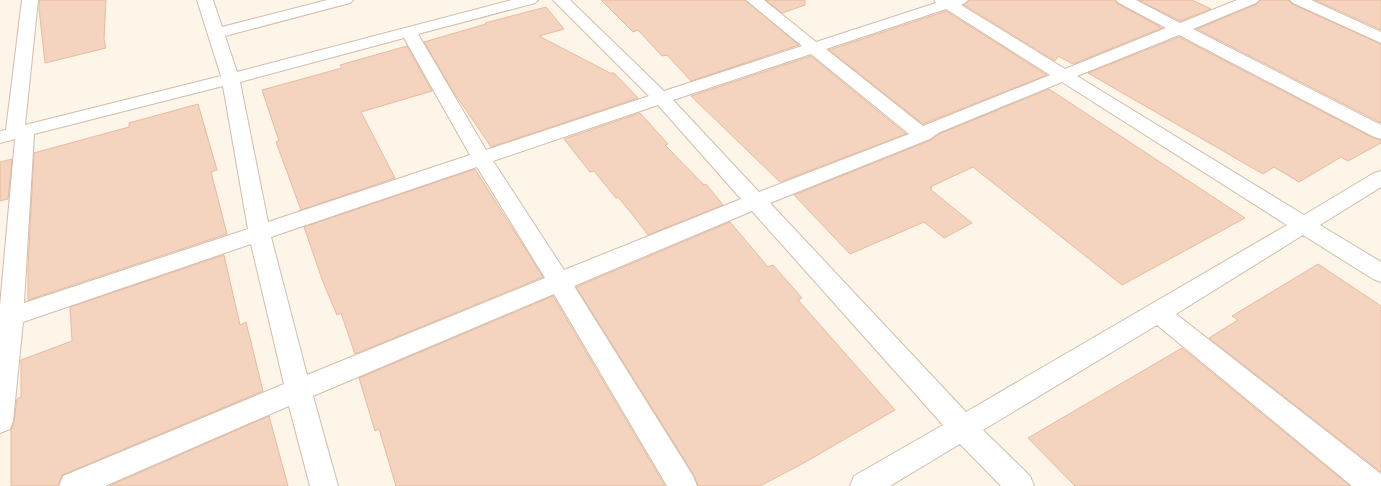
<svg xmlns="http://www.w3.org/2000/svg" width="1381" height="486" viewBox="0 0 1381 486" font-family="'Fira Sans Condensed',sans-serif">
	<style>
		.building { fill: #f4d4be; stroke: #e8ba9e }
		.lines { fill: none; stroke-linecap: round; stroke-linejoin: round }
		.minor-casing { stroke: #d1bdac; stroke-width: 2 }
		.minor { fill: #fff; fill-rule: evenodd }
	</style>
	<rect width="100%" height="100%" fill="#fdf5e8"/>
	<g class="building">
		<polygon points="39,0 106,0 104,39 106,48 45,63 39,8"/>
		<polygon points="601,0 745,0 799,45 691,81 667,55 662,56 638,30 633,32"/>
		<polygon points="766,0 805,0 805,5 782,13"/>
		<polygon points="970,0 1114,0 1118,4 1162,28 1073,64 1058,56 1055,61 964,5"/>
		<polygon points="1139,0 1192,0 1211,9 1180,21"/>
		<polygon points="1260,0 1288,0 1292,4 1381,44 1381,123 1197,29 1257,4"/>
		<polygon points="1315,0 1381,0 1381,30"/>
		<polygon points="546,7 564,29 539,36 610,73 614,73 638,98 491,147 451,88 424,42 486,24 485,23"/>
		<polygon points="946,11 1047,75 923,124 829,50"/>
		<polygon points="1179,37 1373,138 1381,140 1381,143 1348,161 1341,157 1299,182 1274,167 1263,174 1088,73"/>
		<polygon points="407,46 432,91 361,112 395,178 301,210 276,142 279,141 262,90 342,68 340,65"/>
		<polygon points="811,56 906,134 780,182 691,96"/>
		<polygon points="1049,89 1245,218 1122,285 973,167 930,187 932,188 930,189 972,223 944,238 924,222 850,254 794,195 931,140 939,134"/>
		<polygon points="198,104 217,170 211,172 227,234 28,300 28,267 34,153 129,127 129,123"/>
		<polygon points="640,113 668,144 665,145 704,185 706,184 723,205 648,235 632,214 618,197 616,198 594,171 590,172 564,139"/>
		<polygon points="12,159 8,199 0,201 0,162"/>
		<polygon points="475,169 543,277 355,354 341,313 337,315 323,282 304,227"/>
		<polygon points="730,222 768,267 773,265 802,298 798,300 895,410 802,464 760,486 698,486 694,475 576,287"/>
		<polygon points="224,255 240,325 246,322 263,391 62,475 58,486 11,486 11,430 14,421 17,399 21,397 21,360 72,341 70,307"/>
		<polygon points="1318,264 1381,306 1381,472 1209,338 1238,320 1232,316"/>
		<polygon points="553,296 665,486 396,486 379,429 375,431 359,378"/>
		<polygon points="1182,348 1350,486 1075,486 1028,438"/>
		<polygon points="269,416 288,486 109,486"/>
	</g>
	<g class="lines">
		<g class="minor-casing">
			<g id="minor">
				<path d="M22,0H38L25,125L221,76L197,0H213L222,27L327,0H353L350,3L225,36L237,72L512,0H538L535,3L418,34L486,150L649,96L553,0H570L664,91L802,46L746,0H764L816,42L936,3L934,0H968L965,3L961,5L1065,69L1166,28L1119,3L1116,0H1136L1180,23L1237,0H1259L1256,3L1193,29L1381,125V139L1374,137L1179,35L1077,76L1304,215L1374,173L1381,171V187L1320,225L1381,262V282L1373,279L1303,235L1176,314L1381,474V486H1352L1157,325L983,430L1030,476L1034,486H1001L960,444L890,486H850L854,476L943,425L752,211L574,286L693,476L697,486H667L554,294L313,396L338,486H310L289,406L105,486H59L63,476L284,384L251,244L23,322L13,421L10,429L0,433V306L15,139L0,143V131L6,130ZM946,9L1050,75L923,126L826,49ZM404,38L470,155L268,222L240,82ZM811,54L909,134L759,192L673,100ZM1062,82L1287,225L966,412L770,203L930,139L938,133ZM223,86L248,229L24,303L34,134ZM658,105L741,199L564,270L493,161ZM477,167L545,278L307,375L271,237Z"/>
				<polygon points="1290,0 1311,0 1381,32 1381,43 1293,3"/>
			</g>
		</g>
		<use href="#minor" class="minor"/>
	</g>
</svg>
